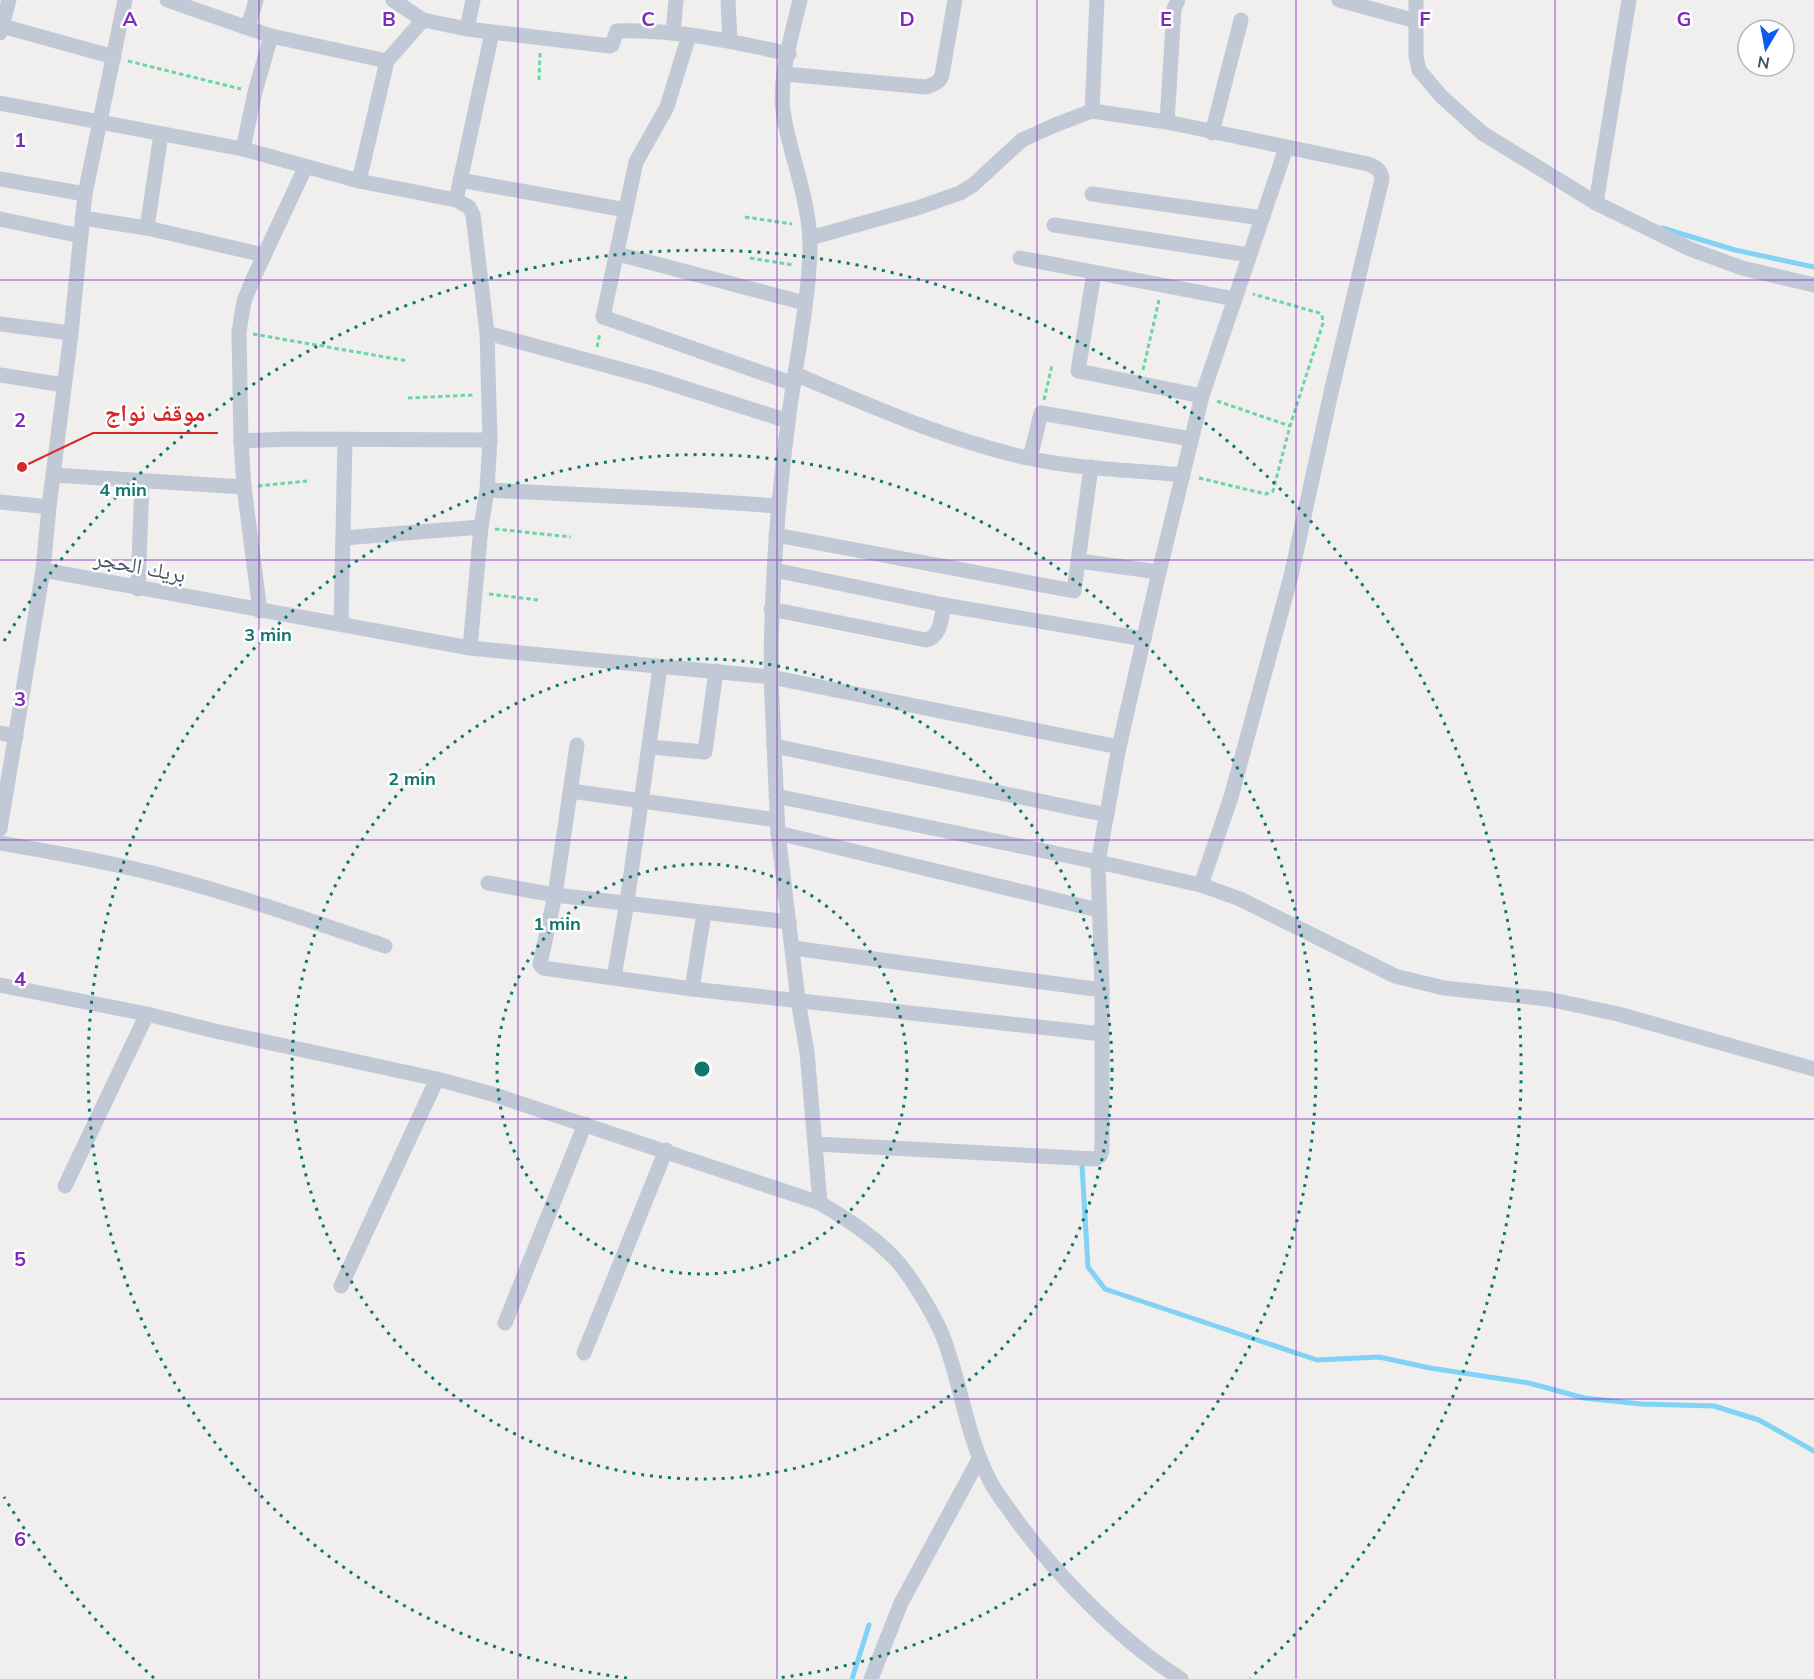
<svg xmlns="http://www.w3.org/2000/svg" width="1814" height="1679" viewBox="0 0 1814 1679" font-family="Mulish,'Noto Naskh Arabic',sans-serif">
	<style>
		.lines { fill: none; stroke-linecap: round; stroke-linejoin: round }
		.stream { stroke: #80d3f4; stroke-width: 5 }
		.path { stroke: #6cd4a9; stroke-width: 3; stroke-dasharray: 4.5 3; stroke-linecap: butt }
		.minor { stroke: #c0c9d5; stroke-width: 15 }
		.grid { fill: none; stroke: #7b2cbf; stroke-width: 1.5; stroke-opacity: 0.55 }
		.ring { fill: none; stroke: #0f766e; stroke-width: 3; stroke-dasharray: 3 6 }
		.labels { text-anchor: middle; stroke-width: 5; stroke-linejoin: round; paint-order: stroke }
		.street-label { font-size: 22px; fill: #44505d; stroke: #fff }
		.grid-label { font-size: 20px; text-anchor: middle; font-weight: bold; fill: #7b2cbf; stroke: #fff; stroke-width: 5; stroke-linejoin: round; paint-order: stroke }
		.centre { fill: #0f766e; stroke: #fff; stroke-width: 3 }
		.ring-label { font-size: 18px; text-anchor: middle; font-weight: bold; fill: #0f766e; stroke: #fff; stroke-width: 5; stroke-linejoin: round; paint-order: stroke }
		.leader { fill: none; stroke: #d62828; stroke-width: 2 }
		.callout-dot { fill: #d62828; stroke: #fff; stroke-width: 2 }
		.callout-label { font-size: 24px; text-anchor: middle; font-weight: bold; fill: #d62828; stroke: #fff; stroke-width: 5; stroke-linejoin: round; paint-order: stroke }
	</style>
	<rect width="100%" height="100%" fill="#f1eeee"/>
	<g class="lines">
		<g class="stream">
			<polyline points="1662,228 1735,250 1814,267"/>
			<polyline points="1082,1165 1088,1267 1105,1289 1317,1360 1379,1357 1430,1368 1529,1383 1584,1398 1641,1404 1714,1406 1759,1420 1814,1451"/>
			<polyline points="852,1679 869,1625"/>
		</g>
		<g class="path">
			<polyline points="128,61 241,89"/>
			<polyline points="539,80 540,53"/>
			<polyline points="745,217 792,224"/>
			<polyline points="750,258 793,265"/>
			<polyline points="253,334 408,361"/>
			<polyline points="597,347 600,333"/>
			<polyline points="1143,370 1159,300"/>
			<polyline points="408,398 473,395"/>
			<polyline points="1044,400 1052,365"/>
			<polyline points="1217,401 1290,426"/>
			<polyline points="1199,478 1266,494 1273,491 1290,426 1323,323 1322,315 1319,313 1253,294"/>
			<polyline points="258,486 307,481"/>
			<polyline points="495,529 571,537"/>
			<polyline points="489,594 538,600"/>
		</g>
		<g class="minor">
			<polyline points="167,0 271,36 387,61"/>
			<path d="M393,0L423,20L467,29L610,46L612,45L617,31C675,29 732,41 789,54"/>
			<polyline points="728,0 730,41"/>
			<path d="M800,0C792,35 777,81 784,117C792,162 811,204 810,251C808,308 795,365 788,422C777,507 771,591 771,677L1119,747"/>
			<polyline points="1339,0 1416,21"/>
			<polyline points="1416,0 1416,56 1419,70 1441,96 1482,133 1596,203 1690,249 1742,268 1814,285"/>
			<polyline points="2,26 114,57"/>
			<polyline points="248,27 256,0"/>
			<polyline points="467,29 473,0"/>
			<polyline points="0,33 9,0"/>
			<polyline points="673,33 676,0"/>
			<polyline points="689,35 667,107 636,162 603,317 794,384"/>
			<path d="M785,74L926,87C934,84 939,83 942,75L955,0"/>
			<polyline points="0,103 243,149 359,181 456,200 469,207 473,215 487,333 490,440 487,490 481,527 470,648"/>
			<polyline points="1092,111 1097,0"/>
			<polyline points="1167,122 1174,9 1178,0"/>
			<polyline points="1212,133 1241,20"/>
			<polyline points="243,149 255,92 271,36"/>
			<polyline points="0,179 85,194"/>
			<polyline points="460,180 626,210"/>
			<polyline points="359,181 387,61 423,20"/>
			<polyline points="1092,194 1262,218"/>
			<polyline points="456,200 492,33"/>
			<polyline points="1596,203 1629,0"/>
			<polyline points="82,218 147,228 264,255"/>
			<polyline points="0,219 81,236"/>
			<polyline points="1054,225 1249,255"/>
			<polyline points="147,228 161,134"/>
			<path d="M810,238L917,208L960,193L973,185L1022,140L1055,125L1092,111L1167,122L1368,164C1376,167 1381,170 1382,179L1332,388L1291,576L1231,797L1201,885"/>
			<polyline points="618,254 805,303"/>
			<polyline points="1020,258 1235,299"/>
			<polyline points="1094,273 1078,371 1202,396"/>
			<polyline points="0,324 71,333"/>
			<polyline points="487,333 653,378 788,421"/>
			<path d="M795,374C871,406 947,440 1028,458C1078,469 1131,470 1183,475"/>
			<polyline points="0,375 64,385"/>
			<polyline points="241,441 289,439 490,440"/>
			<polyline points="1030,458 1041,413 1191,439"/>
			<polyline points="53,475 244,487"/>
			<polyline points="487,490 691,500 778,506"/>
			<path d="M0,502L49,507L43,570L470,648L771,677L778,833L798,1000L807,1052L820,1203C847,1219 875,1237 896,1260C911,1276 938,1321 945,1342C962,1389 966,1434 990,1481C995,1491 1003,1501 1010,1511C1052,1571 1119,1640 1181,1679"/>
			<polyline points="49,507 71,333 85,194 125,0"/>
			<polyline points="776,535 1074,591 1091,467"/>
			<polyline points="343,538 481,527"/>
			<polyline points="1079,561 1159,572"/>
			<polyline points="774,570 944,605 1144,639"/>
			<polyline points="138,589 142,481"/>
			<path d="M771,609L926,640C941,637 941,618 944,605"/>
			<polyline points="260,611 244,487 241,441 239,332 244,301 254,277 305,168"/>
			<polyline points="341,624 345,440"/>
			<polyline points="0,733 16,736"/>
			<polyline points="577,745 555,895 540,964 543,968 692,989 1102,1034"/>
			<polyline points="774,746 1107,815"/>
			<polyline points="650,747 705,752 716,671"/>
			<polyline points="571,791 777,820"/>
			<polyline points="776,796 1098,862 1201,885 1240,899 1395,976 1444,988 1548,999 1618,1014 1814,1069"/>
			<polyline points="0,829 43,570"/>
			<polyline points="778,833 1098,910"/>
			<path d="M0,843C57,853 115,863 171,878C243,897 314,922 385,946"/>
			<polyline points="488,883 555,895 789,922"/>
			<polyline points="793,948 1102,990"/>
			<polyline points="614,977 627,902 660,667"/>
			<polyline points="0,985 147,1014 215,1031 437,1079 492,1094 820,1203"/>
			<polyline points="692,989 704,913"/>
			<polyline points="816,1144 1095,1159 1100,1156 1102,1151 1102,990 1098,862 1119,747 1159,572 1202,396 1286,148"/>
			<polyline points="65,1186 147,1014"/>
			<polyline points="341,1286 437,1079"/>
			<polyline points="505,1323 585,1124"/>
			<polyline points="584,1353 666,1150"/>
			<polyline points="871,1679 901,1603 979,1459"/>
		</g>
	</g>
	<path class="grid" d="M259,0V1679M518,0V1679M777,0V1679M1037,0V1679M1296,0V1679M1555,0V1679M0,280H1814M0,560H1814M0,840H1814M0,1119H1814M0,1399H1814"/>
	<g class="ring">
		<circle cx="702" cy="1069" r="205"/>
		<circle cx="702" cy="1069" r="410"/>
		<path d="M627 1678A614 614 0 1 1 777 1678"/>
		<path d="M154 1678A819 819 0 0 1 4 1497M4 641A819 819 0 1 1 1250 1678"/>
	</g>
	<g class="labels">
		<g class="street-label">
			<text transform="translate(140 566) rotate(11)" y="8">بريك الحجر</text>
		</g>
	</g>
	<g class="grid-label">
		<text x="130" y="26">A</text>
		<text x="389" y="26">B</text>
		<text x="648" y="26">C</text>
		<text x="907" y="26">D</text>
		<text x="1166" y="26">E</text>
		<text x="1425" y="26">F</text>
		<text x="1684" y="26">G</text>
		<text x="20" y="147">1</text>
		<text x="20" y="427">2</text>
		<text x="20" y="706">3</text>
		<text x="20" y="986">4</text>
		<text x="20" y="1266">5</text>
		<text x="20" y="1546">6</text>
	</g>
	<circle cx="702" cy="1069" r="9" class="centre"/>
	<g class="ring-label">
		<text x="123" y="496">4 min</text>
		<text x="268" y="641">3 min</text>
		<text x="412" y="785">2 min</text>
		<text x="557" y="930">1 min</text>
	</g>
	<path class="leader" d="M22 467L93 433H218"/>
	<circle class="callout-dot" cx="22" cy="467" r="6"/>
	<g class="callout-label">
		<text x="155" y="421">موقف نواج</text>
	</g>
	<g transform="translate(1766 48) rotate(190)"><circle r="28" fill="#ffffff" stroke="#b4b9be" stroke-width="1.5"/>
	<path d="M0-4.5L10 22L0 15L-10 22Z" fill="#085cf1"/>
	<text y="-9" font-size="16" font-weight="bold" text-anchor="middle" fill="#44505d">N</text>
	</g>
</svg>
